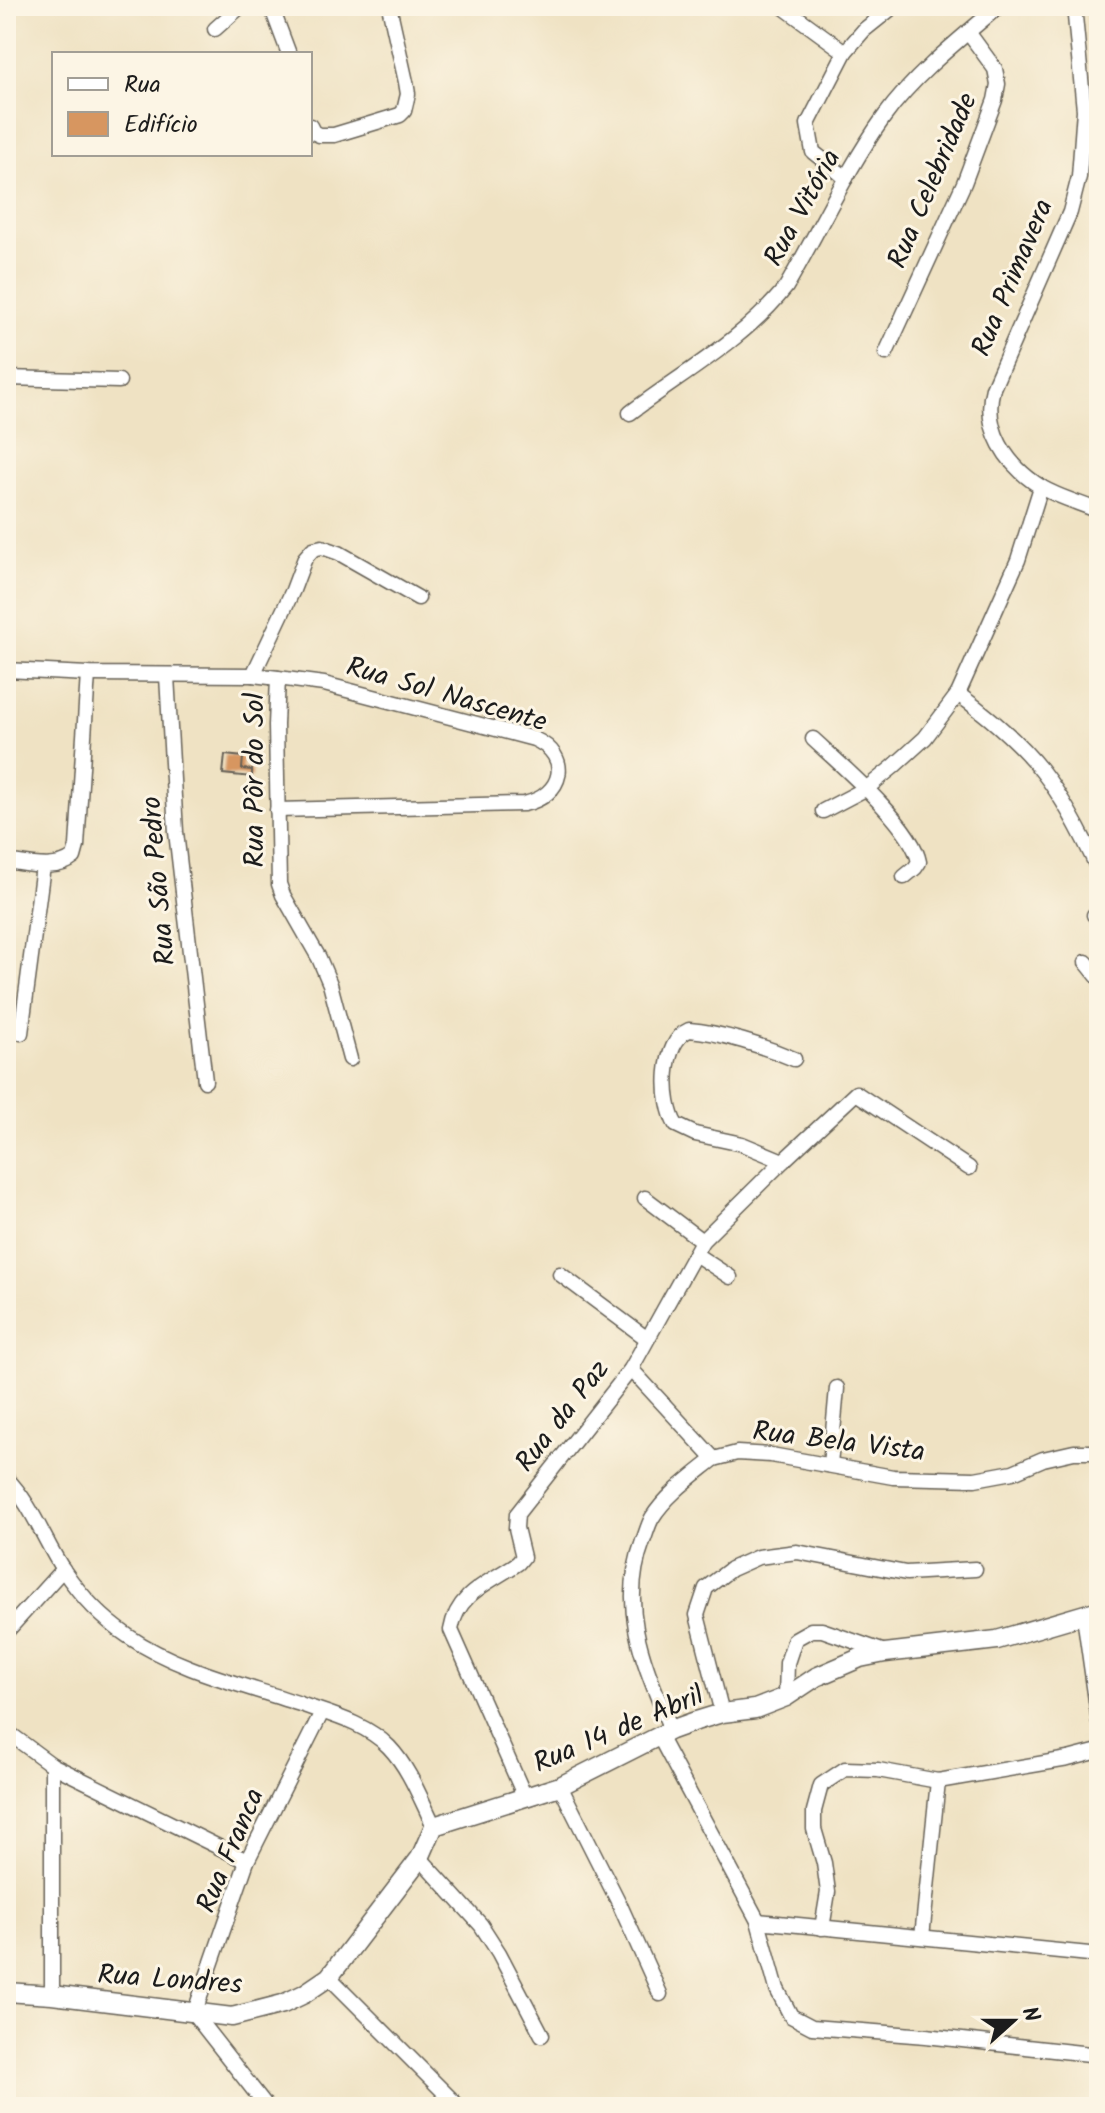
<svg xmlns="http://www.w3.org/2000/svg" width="1105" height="2113" viewBox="0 0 1105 2113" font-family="Kalam,sans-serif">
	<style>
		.building { fill: #d79660 }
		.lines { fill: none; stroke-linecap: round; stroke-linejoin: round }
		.minor-casing { stroke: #666156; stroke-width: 17 }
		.tertiary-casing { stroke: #666156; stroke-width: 21 }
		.minor { stroke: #fff; stroke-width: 14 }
		.tertiary { stroke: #fff; stroke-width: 18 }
		.labels { text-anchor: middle; stroke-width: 6; stroke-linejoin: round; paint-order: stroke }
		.street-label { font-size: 28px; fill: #1c1c1c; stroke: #fcf5e5 }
	</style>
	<rect width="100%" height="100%" fill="#fcf5e5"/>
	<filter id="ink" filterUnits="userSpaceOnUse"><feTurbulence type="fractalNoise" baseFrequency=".0125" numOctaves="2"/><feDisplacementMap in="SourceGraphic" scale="16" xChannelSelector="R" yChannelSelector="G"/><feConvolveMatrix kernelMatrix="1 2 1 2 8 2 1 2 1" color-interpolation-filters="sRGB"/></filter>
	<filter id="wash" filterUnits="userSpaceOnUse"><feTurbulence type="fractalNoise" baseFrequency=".006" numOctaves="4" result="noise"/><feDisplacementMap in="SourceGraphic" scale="32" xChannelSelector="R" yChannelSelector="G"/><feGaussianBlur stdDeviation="1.8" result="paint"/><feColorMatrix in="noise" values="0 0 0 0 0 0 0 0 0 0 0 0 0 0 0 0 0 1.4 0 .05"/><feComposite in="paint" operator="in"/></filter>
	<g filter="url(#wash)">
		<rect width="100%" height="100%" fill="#efe2c3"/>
		<g id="blocks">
			<polygon class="building" points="225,755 243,757 242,769 252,770 252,777 223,774"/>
		</g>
	</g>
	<g filter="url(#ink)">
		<use href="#blocks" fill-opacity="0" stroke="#666156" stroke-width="2"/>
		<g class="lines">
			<g class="minor-casing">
				<g id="minor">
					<polyline points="271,6 289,54"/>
					<polyline points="782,6 845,52"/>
					<path d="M1074,6L1084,110L1079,177L1070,212L993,388C982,428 1006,465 1041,487C1058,497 1080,503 1099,511"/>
					<polyline points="215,29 241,6"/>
					<polyline points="310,126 313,132 319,135 334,135 400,115 404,111 408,94 406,82 389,6"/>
					<polyline points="846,178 813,152 808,124 845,52 864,30 894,6"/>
					<polyline points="886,353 964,183 995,100 998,84 995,69 968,32"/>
					<polyline points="6,378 119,381"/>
					<path d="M630,413C683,373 745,339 786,287C819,231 846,170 884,117C913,76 961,38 999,6"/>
					<path d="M6,670L88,674L253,675L278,678L324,684L534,739C573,756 563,796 524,804L277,810"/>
					<polyline points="253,675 293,590 305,558 313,549 322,547 339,553 418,598"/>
					<polyline points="167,676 176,832 205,1081"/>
					<polyline points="278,678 276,725 279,884 283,895 319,958 330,984 350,1059"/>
					<path d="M958,694C1033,748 1061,788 1099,871"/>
					<path d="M813,739C840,764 913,826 919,862L915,868L904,877"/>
					<polyline points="823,811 867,788 893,767 925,738 958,694 1018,560 1041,487"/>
					<path d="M6,861C28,864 56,872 74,857L77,846L88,674"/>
					<polyline points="1094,915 1099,912"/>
					<polyline points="1086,962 1099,978"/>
					<polyline points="21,1033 43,866"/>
					<path d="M783,1161L742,1144L695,1134L676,1125C662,1102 661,1042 689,1030C720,1032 766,1047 794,1059"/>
					<polyline points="645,1198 702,1241"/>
					<polyline points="695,1254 730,1277"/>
					<polyline points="560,1274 646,1338"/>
					<polyline points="631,1369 714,1459 737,1453 771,1455 893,1477 975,1479 1013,1472 1043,1459 1074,1452 1099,1452"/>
					<polyline points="830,1465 837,1388"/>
					<path d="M6,1478C32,1504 44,1541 64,1571C81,1596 103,1619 128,1636C179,1671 245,1685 303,1705C332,1715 367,1724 389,1747C410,1769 421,1800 434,1826"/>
					<polyline points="1084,1616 1099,1722"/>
					<polyline points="6,1632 63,1569"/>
					<polyline points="786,1697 787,1663 795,1639 811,1630 822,1630 885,1652"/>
					<polyline points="722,1713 697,1615 706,1588 731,1569 758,1557 797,1552 906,1573 975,1569"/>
					<path d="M671,1730C646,1667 617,1610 643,1541C646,1534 648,1525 652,1518C666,1495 693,1476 714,1459"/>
					<polyline points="6,1731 52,1765 247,1861"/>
					<polyline points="659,1736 758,1921 777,1989 791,2016 812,2027 926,2036 1099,2055"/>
					<polyline points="52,1765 52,1995"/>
					<polyline points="560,1786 619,1903 660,1994"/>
					<path d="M525,1797L451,1630C457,1593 489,1583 518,1563L523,1557L516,1528L517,1514L631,1369L702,1241L783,1161L856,1093L969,1168"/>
					<polyline points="420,1858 481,1925 499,1953 542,2035"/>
					<polyline points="758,1921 1099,1955"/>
					<polyline points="822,1928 828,1892 824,1863 814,1829 814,1811 821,1785 845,1769 878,1770 938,1781 1068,1759 1099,1751"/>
					<polyline points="922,1937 938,1781"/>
					<polyline points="329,1977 459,2107"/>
					<polyline points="267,2107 194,2014 247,1861 322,1712"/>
				</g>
			</g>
			<g class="tertiary-casing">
				<polyline id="tertiary" points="6,1992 52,1995 232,2017 283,2004 304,1994 329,1977 420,1858 434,1826 560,1786 671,1730 696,1721 722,1713 755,1709 786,1697 816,1677 860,1658 885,1653 997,1640 1099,1610"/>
			</g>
			<use href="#minor" class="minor"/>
			<use href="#tertiary" class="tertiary"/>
		</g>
	</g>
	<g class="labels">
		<g class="street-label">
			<text transform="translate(931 180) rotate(-67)" y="10">Rua Celebridade</text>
			<text transform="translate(801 207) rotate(-61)" y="10">Rua Vitória</text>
			<text transform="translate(1011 277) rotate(-67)" y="10">Rua Primavera</text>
			<text transform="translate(447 693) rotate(16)" y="10">Rua Sol Nascente</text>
			<text transform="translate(253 780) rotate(-90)" y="10">Rua Pôr do Sol</text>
			<text transform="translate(157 881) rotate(-95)" y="10">Rua São Pedro</text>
			<text transform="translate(561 1415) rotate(-52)" y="10">Rua da Paz</text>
			<text transform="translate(839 1440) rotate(7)" y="10">Rua Bela Vista</text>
			<text transform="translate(618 1728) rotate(-23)" y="10">Rua 14 de Abril</text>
			<text transform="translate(229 1850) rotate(-67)" y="10">Rua Franca</text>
			<text transform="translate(170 1978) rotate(4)" y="10">Rua Londres</text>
		</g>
	</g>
	<rect width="1105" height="2113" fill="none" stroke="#fcf5e5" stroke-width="32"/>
	<rect x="52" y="52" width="260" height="104" fill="#fcf5e5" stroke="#a29e95" stroke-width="2"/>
	<rect x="68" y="78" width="40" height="12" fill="#ffffff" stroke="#a29e95" stroke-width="2"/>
	<text x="124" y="92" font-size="24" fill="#1c1c1c">Rua</text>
	<rect x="68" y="112" width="40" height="24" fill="#d79660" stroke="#a29e95" stroke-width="2"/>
	<text x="124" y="132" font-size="24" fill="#1c1c1c">Edifício</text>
	<g transform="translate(1013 2021) rotate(69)" stroke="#fcf5e5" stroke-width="6" paint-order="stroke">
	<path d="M0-6L14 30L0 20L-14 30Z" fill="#1c1c1c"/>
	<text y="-12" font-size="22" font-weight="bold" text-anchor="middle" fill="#1c1c1c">N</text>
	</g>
</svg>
